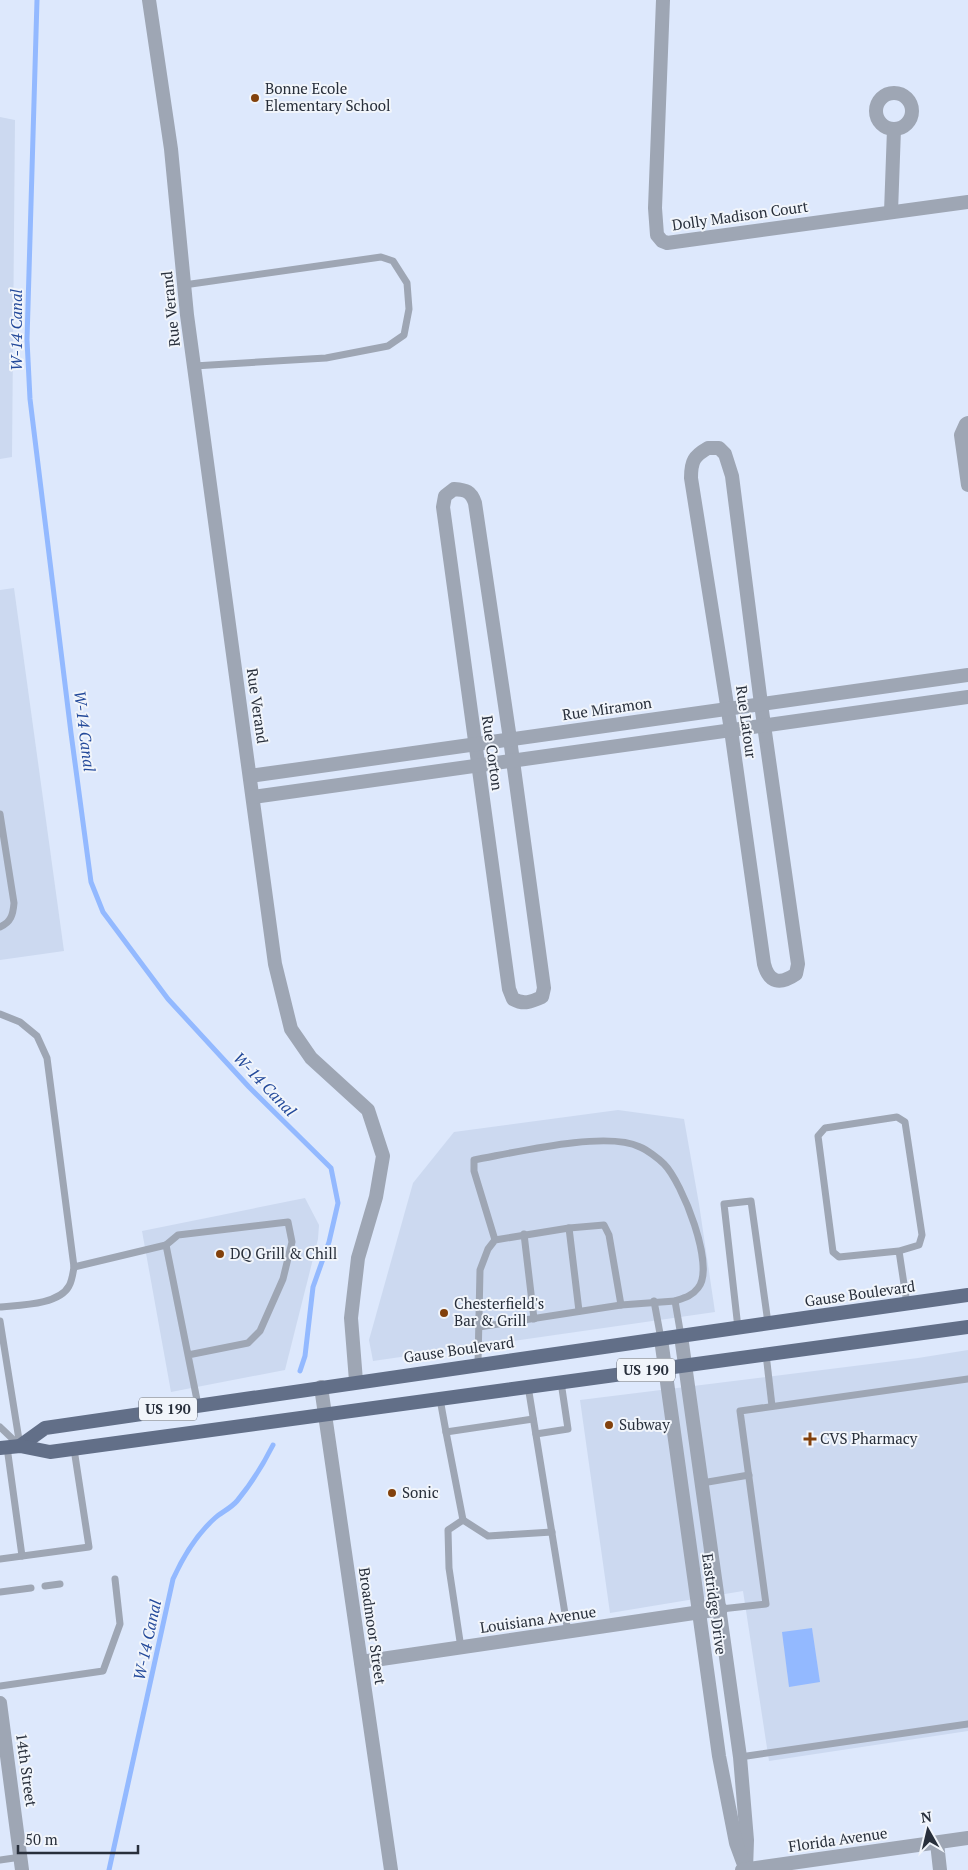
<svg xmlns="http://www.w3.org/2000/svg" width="968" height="1870" viewBox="0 0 968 1870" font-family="'PT Serif',serif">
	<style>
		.built { fill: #ccd9f0 }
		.water { fill: #93b9ff }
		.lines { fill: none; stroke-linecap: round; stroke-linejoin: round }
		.stream { stroke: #93b9ff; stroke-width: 5 }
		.service { stroke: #9ea6b4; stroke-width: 7 }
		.minor { stroke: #9ea6b4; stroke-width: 14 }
		.tertiary { stroke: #9ea6b4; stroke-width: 14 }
		.primary { stroke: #626f88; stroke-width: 14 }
		.poi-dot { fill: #82410c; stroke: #f1f5fb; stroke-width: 2 }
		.labels { text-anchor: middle; stroke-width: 4; stroke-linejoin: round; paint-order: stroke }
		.shield { fill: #f1f5fb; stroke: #646a75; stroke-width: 1 }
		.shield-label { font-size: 14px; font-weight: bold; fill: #282f3b }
		.poi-label { font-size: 15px; fill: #282f3b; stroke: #f1f5fb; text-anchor: start }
		.street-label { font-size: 15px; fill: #282f3b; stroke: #f1f5fb }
		.water-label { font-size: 16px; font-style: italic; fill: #23499a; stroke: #f1f5fb }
	</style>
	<rect width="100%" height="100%" fill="#dde8fc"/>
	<g class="built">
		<polygon points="0,117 15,120 12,457 0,459"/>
		<polygon points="14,588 64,951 0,960 0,590"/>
		<polygon points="618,1110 684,1119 699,1204 715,1312 373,1361 369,1340 413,1183 454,1132"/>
		<polygon points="305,1198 319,1225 318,1239 285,1370 171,1392 142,1231"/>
		<polygon points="968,1350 968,1731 769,1761 743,1591 610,1613 580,1400 918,1358"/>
	</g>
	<polygon class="water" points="812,1628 820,1682 789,1687 782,1632"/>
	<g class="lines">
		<g class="stream">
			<polyline points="37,0 27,340 30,399 71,733 91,882 103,912 168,999 249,1087 331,1168 338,1203 329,1242 313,1287 305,1356 300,1371"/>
			<path d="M109,1870L173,1579C183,1557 197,1534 215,1518C222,1512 231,1508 237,1501C251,1484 263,1465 273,1445"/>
		</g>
		<g class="service">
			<polyline points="184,285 381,257 393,261 407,283 409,309 404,335 388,346 326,358 194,366"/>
			<path d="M0,814L14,903C13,915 11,922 0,927"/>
			<path d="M0,1014L20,1022L37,1036L47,1058L74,1267C73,1273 72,1281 69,1286C59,1305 19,1305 0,1307"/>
			<polyline points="569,1228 579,1311"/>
			<polyline points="524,1234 534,1319"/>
			<path d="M495,1240L474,1171V1160C513,1153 606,1130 640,1147C647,1150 658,1158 664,1164C682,1182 716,1267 698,1288C692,1296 684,1298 675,1301L681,1336"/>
			<polyline points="899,1251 839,1257 833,1252 818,1136 825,1128 897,1117 905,1122 922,1235 919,1245 899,1251 907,1304"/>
			<polyline points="74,1267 166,1245"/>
			<polyline points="654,1301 661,1339"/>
			<polyline points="0,1321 20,1446"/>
			<polyline points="479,1327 621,1305 675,1301"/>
			<polyline points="738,1328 724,1204 751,1201 768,1323"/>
			<polyline points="766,1354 772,1406"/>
			<polyline points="188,1355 248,1343 260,1331 283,1279 292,1242 288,1222 178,1235 166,1245 198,1405"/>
			<polyline points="478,1363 480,1270 488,1249 495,1240 569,1228 604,1225 609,1235 621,1305"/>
			<polyline points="528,1386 568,1632"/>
			<polyline points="440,1399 446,1432 533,1419"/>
			<polyline points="0,1427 20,1446"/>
			<polyline points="446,1432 463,1520 448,1530 449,1568 461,1648"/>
			<polyline points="536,1434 568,1429 561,1382"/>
			<polyline points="7,1447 22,1556"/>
			<polyline points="702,1483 749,1475"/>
			<polyline points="463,1520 488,1536 552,1532"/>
			<polyline points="0,1559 89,1547 74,1449"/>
			<polyline points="45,1586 60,1584"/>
			<polyline points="0,1592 31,1588"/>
			<polyline points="721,1609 766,1604 740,1411 968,1379"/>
			<polyline points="0,1686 103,1671 120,1624 115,1579"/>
			<polyline points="740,1757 968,1724"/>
			<polyline points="0,1860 21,1857"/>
		</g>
		<g class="minor">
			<polyline points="149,0 171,149 187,315 275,964 291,1029 311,1058 368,1110 383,1156 376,1197 358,1258 351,1318 356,1381"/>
			<polyline points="663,0 655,208 657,235 662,241 667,243 968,202"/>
			<circle cx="894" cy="111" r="18"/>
			<polyline points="891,212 894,129"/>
			<polyline points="968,423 966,424 961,435 968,485"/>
			<path d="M708,448H719L725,454L732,476L761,704L798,964L796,974C780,985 769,983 764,964L731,730L691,478C691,461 694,456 708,448Z"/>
			<path d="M454,489C466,490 471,491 475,503L510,739L544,988L542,997C531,1002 524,1005 513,999L509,989L443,507L445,496Z"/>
			<polyline points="250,776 968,675"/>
			<polyline points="253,797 968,697"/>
			<polyline points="681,1336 740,1757 747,1840 746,1870"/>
			<polyline points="661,1339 719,1756 736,1843 743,1862"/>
			<polyline points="321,1387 391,1870"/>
			<polyline points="361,1662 721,1609"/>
			<polyline points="0,1703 22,1870"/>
			<polyline points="937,1843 940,1870"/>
		</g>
		<polyline class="tertiary" points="742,1870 968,1838"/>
		<g class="primary">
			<path d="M20,1446L45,1428C352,1382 660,1338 968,1295"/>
			<polyline points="0,1448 20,1446 50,1452 968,1327"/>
		</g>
	</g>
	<g class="poi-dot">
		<circle cx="255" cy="98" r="5"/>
		<circle cx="220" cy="1254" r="5"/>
		<circle cx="444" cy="1313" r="5"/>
		<circle cx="609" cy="1425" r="5"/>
		<path d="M807.5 1431.5h5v5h5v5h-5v5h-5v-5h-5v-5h5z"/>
		<circle cx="392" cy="1493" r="5"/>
	</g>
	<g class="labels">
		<g class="shield">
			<rect x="617" y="1358.5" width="58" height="23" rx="4"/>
			<rect x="139" y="1397.5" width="58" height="23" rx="4"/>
		</g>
		<g class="shield-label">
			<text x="646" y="1375">US 190</text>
			<text x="168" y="1414">US 190</text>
		</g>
		<g class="poi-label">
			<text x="265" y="94">Bonne Ecole<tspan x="265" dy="17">Elementary School</tspan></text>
			<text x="230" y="1259">DQ Grill &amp; Chill</text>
			<text x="454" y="1309">Chesterfield's<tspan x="454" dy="17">Bar &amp; Grill</tspan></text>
			<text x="619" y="1430">Subway</text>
			<text x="820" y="1444">CVS Pharmacy</text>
			<text x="402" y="1498">Sonic</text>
		</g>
		<g class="street-label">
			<text transform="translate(740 216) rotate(-8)" y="5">Dolly Madison Court</text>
			<text transform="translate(171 309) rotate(-96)" y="5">Rue Verand</text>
			<text transform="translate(257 706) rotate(82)" y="5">Rue Verand</text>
			<text transform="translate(607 709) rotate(-8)" y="5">Rue Miramon</text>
			<text transform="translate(746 722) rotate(82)" y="5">Rue Latour</text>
			<text transform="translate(492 753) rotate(82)" y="5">Rue Corton</text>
			<text transform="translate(860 1294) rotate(-8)" y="5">Gause Boulevard</text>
			<text transform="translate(459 1350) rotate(-8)" y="5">Gause Boulevard</text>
			<text transform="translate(714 1604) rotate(82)" y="5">Eastridge Drive</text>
			<text transform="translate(538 1620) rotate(-8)" y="5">Louisiana Avenue</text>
			<text transform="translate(372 1626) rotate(82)" y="5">Broadmoor Street</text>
			<text transform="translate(26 1770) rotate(82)" y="5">14th Street</text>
			<text transform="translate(838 1840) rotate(-8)" y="5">Florida Avenue</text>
		</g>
		<g class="water-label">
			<text transform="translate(16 330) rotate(-90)" y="6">W-14 Canal</text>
			<text transform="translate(85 731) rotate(83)" y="6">W-14 Canal</text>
			<text transform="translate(265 1084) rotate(46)" y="6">W-14 Canal</text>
			<text transform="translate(147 1640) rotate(-78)" y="6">W-14 Canal</text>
		</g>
	</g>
	<g transform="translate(928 1830) rotate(352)" stroke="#f1f5fb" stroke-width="4" paint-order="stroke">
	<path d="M0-4L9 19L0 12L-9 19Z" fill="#282f3b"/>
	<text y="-8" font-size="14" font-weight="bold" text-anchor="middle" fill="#282f3b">N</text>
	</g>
	<path d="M18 1845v8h120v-8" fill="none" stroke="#282f3b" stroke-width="2.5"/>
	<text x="25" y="1845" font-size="15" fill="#282f3b" stroke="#f1f5fb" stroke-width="4" paint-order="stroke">50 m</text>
</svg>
